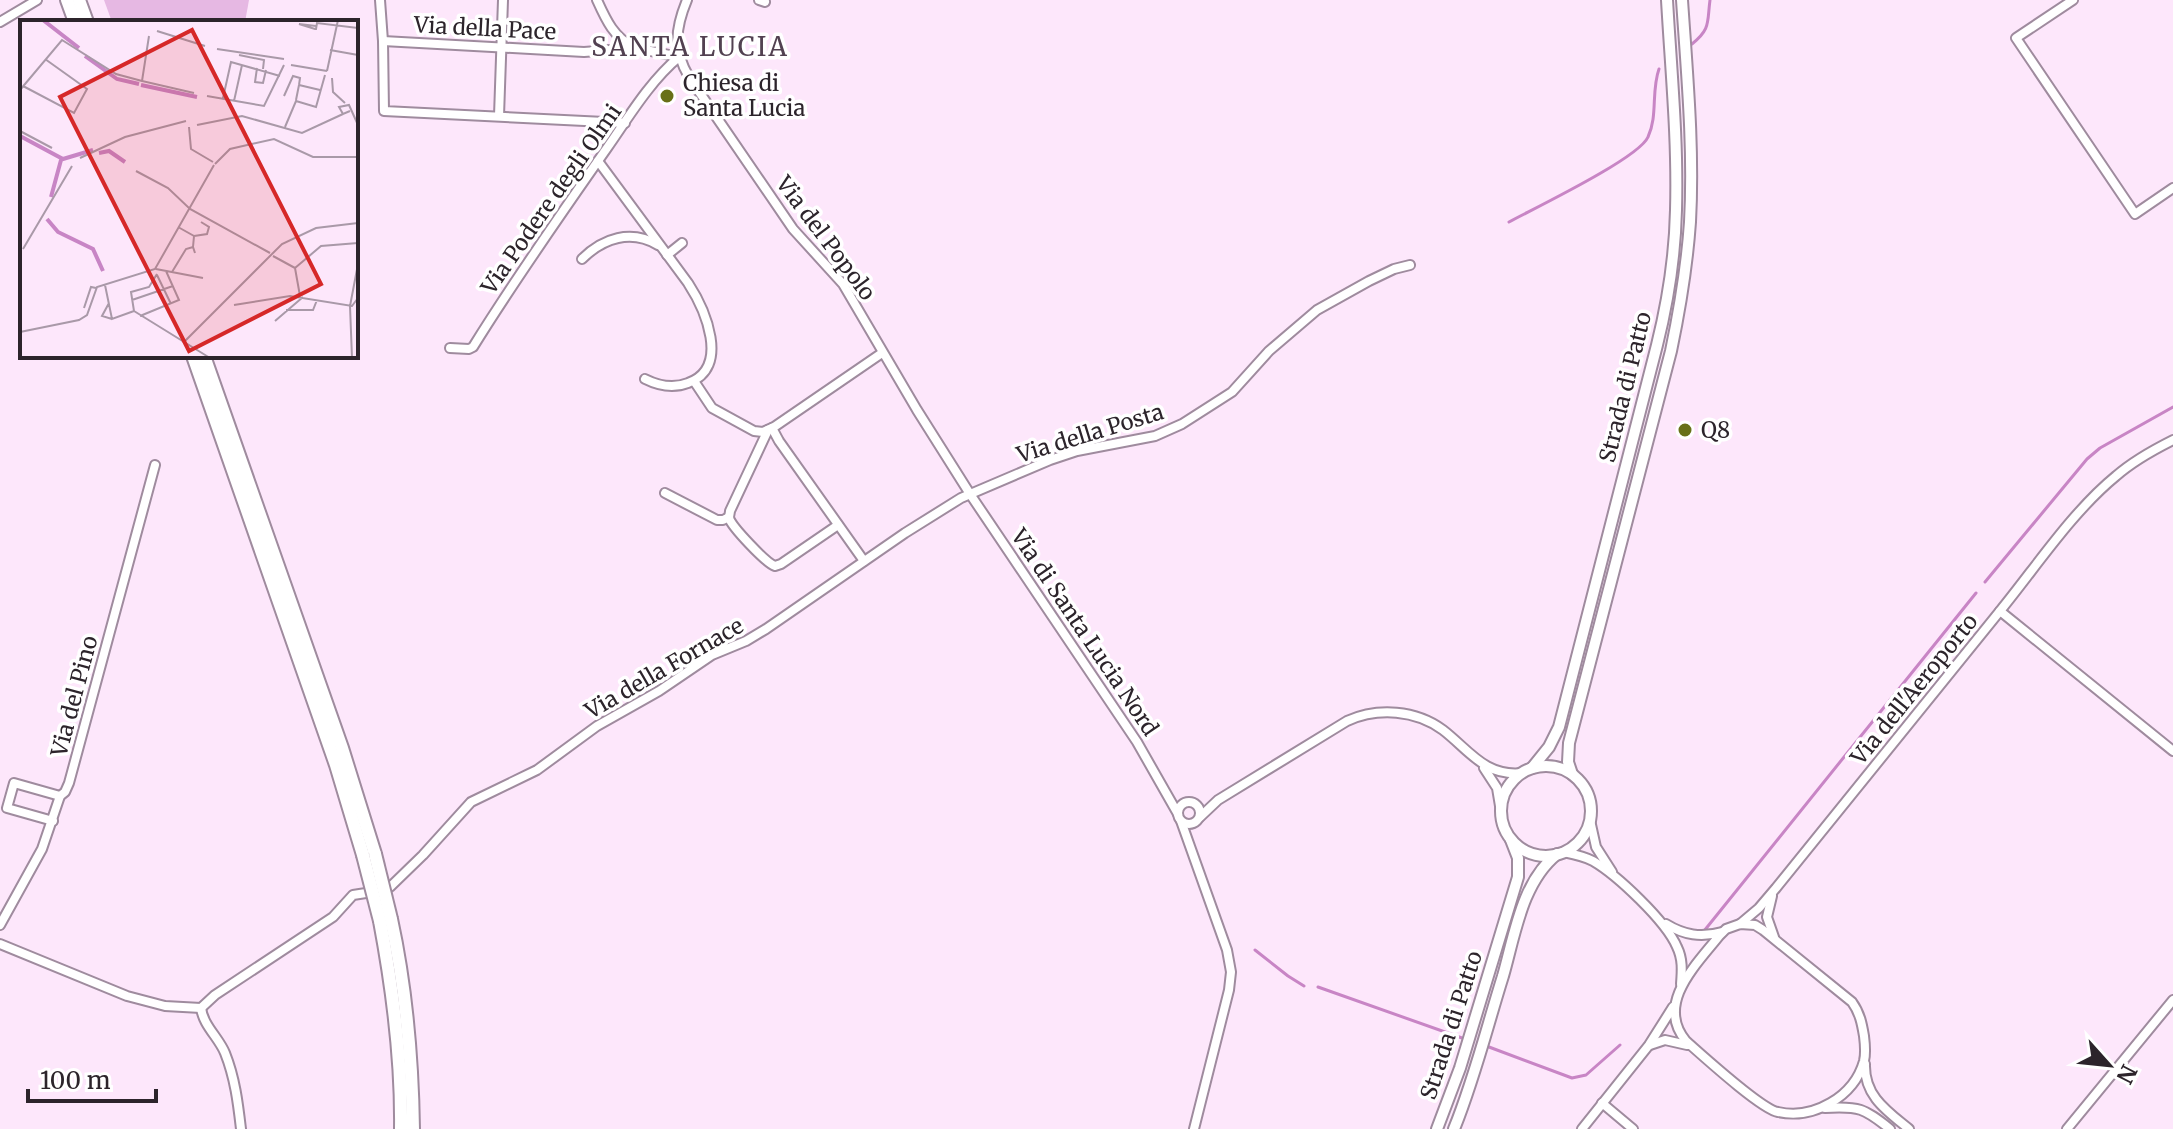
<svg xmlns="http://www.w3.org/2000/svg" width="2173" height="1129" viewBox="0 0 2173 1129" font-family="Merriweather,serif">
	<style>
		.green { fill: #e6b8e3 }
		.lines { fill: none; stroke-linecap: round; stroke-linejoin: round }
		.stream { stroke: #c885c5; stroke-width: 3 }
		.minor-casing { stroke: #9f8b9e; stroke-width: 12 }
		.major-casing { stroke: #9f8b9e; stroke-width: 14 }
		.highway-casing { stroke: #9f8b9e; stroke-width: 16 }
		.minor { stroke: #fff; stroke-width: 8 }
		.major { stroke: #fff; stroke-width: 10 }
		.highway { stroke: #fff; stroke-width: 12 }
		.highway-bridge-casing { stroke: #9f8b9e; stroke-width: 16; stroke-linecap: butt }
		.highway-bridge { stroke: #fff; stroke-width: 12 }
		.poi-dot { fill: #687018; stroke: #fff; stroke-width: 3 }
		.labels { text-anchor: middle; stroke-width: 7; stroke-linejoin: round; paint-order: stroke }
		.street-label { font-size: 22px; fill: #2c242b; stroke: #fff }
		.poi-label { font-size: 22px; fill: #2c242b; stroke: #fff; text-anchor: start }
		.quarter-label { font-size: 26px; letter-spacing: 2px; fill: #524151; stroke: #fff }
		.inset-river { fill: none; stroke: #c885c5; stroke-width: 4 }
		.inset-road { fill: none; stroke: #a999a8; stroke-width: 2 }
		.view { fill: #d62828; fill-opacity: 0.15; stroke: #d62828; stroke-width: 4 }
		.inset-edge { fill: none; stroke: #2c242b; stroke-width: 4 }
	</style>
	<rect width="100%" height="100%" fill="#fde7fb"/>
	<polygon class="green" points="104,0 249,0 245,22 112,22"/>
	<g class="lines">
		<g class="stream">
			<path d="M1692,44C1711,29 1707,22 1710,0"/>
			<path d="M1509,222C1535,208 1639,158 1648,137C1658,116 1651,91 1659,69"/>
			<polyline points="1985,582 2087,459 2100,448 2173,407"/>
			<polyline points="1704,931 1976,593"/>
			<polyline points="1255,950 1288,976 1304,986"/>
			<polyline points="1318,987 1462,1038"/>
			<polyline points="1489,1047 1572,1078 1586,1075 1620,1045"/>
		</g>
		<g class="minor-casing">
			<g id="minor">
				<polyline points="380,0 383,41 384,111 625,123"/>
				<path d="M597,0C606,20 614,38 635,48"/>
				<path d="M687,0C675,29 673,50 689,77L793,229L843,284L917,410L970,494L1137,742L1178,814"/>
				<polyline points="759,0 765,2"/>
				<polyline points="2073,0 2016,38 2135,214 2173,188"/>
				<polyline points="0,22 37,0"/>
				<polyline points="383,41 584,52 636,48 679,57"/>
				<polyline points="499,116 503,0"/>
				<path d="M598,161L688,283C705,309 731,368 688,383C673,389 659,386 645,379"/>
				<polyline points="667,255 682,243"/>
				<path d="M582,259C603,238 631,229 658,245"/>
				<path d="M450,348L469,349L473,347C515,279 561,214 607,148C628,118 650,81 679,57"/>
				<polyline points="694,381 712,408 754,431 763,432 774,427 882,353"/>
				<polyline points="772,428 779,441 864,561"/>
				<path d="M768,430L730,511C730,513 729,515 729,518C732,527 766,563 775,566L781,564L838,525"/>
				<polyline points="665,493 717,520 723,520 729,517"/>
				<path d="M2000,611C2036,567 2072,512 2116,476C2133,461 2153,450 2173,440"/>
				<polyline points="1484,768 1497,788 1501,812"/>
				<circle cx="1189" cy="813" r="11"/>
				<path d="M1200,817L1218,800L1347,721C1378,707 1416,710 1443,730C1469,750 1485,777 1522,773"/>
				<polyline points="1590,820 1596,847 1612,872"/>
				<polyline points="53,821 7,808 14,783 60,796"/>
				<polyline points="1181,821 1227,950 1231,972 1229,990 1194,1129"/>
				<path d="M1563,852C1573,854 1584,856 1593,861C1617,875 1666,921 1677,947C1683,959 1682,971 1681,984"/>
				<polyline points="390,887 423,855 471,802 537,770 597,726 659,691 712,655 746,641 766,629 905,533 961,498 1050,460 1077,451 1155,436 1182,424 1232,392 1269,351 1317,310 1369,281 1394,269 1410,265"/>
				<polyline points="1772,896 1767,917 1774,937"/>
				<path d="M1666,924C1684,935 1701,938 1722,932"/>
				<polyline points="1740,924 1759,908 1776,888 2000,611 2173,751"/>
				<path d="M1740,924L1755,925L1763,930L1852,1002C1860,1013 1862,1024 1864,1036C1865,1044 1866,1053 1864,1061C1854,1097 1813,1120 1778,1112C1761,1109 1702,1055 1686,1041C1655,1004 1696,965 1719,936L1726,929Z"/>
				<polyline points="0,925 42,849 60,796 65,792 69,783 155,465"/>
				<polyline points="0,944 127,996 165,1006 201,1008"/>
				<polyline points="201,1008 215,995 333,917 353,895 366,893"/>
				<path d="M201,1008C203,1025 219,1038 225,1053C235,1078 238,1103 241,1129"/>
				<polyline points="1650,1045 1665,1040 1687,1045"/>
				<path d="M1865,1064C1864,1096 1887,1111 1909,1129"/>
				<polyline points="1602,1103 1633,1129"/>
				<path d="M1825,1108C1859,1106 1864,1108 1890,1129"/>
				<polyline points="1582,1129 1649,1045 1673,1007"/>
				<polyline points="2067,1129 2173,1000"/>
			</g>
		</g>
		<g class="major-casing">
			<g id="major">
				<circle cx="1546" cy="811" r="45"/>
				<path d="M1532,768L1549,747L1559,727L1657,345C1668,301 1675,256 1676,210C1678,140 1671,70 1667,0"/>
				<path d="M1572,774L1568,762L1569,743L1671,351C1680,308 1687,266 1690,222C1694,148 1687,74 1682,0"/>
				<polyline points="1437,1129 1460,1068 1518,877 1518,858 1511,840"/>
				<path d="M1454,1129C1474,1080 1487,1027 1503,976C1515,934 1522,882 1557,854"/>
			</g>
		</g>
		<g class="highway-casing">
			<g id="highway">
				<polyline points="67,0 75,22"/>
				<polyline points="79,0 87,22"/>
				<polyline points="193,356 336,765 363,855"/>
				<polyline points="204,356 342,748 375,854"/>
				<path d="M391,919C406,988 412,1058 413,1129"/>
				<path d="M380,921C393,990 402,1059 401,1129"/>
			</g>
		</g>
		<use href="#minor" class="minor"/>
		<use href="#major" class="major"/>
		<use href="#highway" class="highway"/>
		<g class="highway-bridge-casing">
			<g id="highway-bridge">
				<polyline points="375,854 391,919"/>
				<polyline points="363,855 380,921"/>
			</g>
		</g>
		<use href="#highway-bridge" class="highway-bridge"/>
	</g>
	<g class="poi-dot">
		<circle cx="667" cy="96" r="8"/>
		<circle cx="1685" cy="430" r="8"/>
	</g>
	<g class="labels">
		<g class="street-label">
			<text transform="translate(485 28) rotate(3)" y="8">Via della Pace</text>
			<text transform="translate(551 199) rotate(-55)" y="8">Via Podere degli Olmi</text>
			<text transform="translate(826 238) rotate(53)" y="8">Via del Popolo</text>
			<text transform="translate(1625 387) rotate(-76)" y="8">Strada di Patto</text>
			<text transform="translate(1090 433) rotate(-17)" y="8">Via della Posta</text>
			<text transform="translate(1085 632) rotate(56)" y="8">Via di Santa Lucia Nord</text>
			<text transform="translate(664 668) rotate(-30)" y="8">Via della Fornace</text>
			<text transform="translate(1914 689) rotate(-51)" y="8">Via dell'Aeroporto</text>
			<text transform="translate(74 696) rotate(-75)" y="8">Via del Pino</text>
			<text transform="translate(1451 1025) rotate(-72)" y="8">Strada di Patto</text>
		</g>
		<g class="poi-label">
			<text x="683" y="91">Chiesa di<tspan x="683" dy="25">Santa Lucia</tspan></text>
			<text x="1701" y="438">Q8</text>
		</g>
		<g class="quarter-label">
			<text x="690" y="56">SANTA LUCIA</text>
		</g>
	</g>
	<g transform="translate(20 20)">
		<rect width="338" height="338" fill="#fde7fb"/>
		<path class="inset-river" d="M23,0L59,28M65,36L97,59L119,64M121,65L177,77M0,116L43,139L73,130M79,133L89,131L105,142M31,177L41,140M27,199L38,212L73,229L83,251"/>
		<path class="inset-road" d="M296,6L279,4L295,9H296L297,3L338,8M137,11L185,26M129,16L122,61L174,73M197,29L264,39M310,30L338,35M219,35L244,40L243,49M271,45L307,51M237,48L235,62L243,63L246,50M307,51L318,0M312,58L313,72L325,83M3,66L54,93L67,69L25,39M0,70L42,20L96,54L122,61M187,76L244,86L264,45M264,76L273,56L280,58L279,65M203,78L211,42L260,56M276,80L279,65L300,70M214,81L222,45M330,91L323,94L319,87L329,85L338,105M177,105L222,96L282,113L323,94M169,107L171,129L193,142M265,107L276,81L296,87L305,55M0,111L32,128M60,138L105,117L166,101M195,144L210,129L254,119L293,137H338M116,151L148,168L170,189L250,233M158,207L174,216L173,227M174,216L187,214L189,207L181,202M3,229L52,146M253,236L275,248M275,248L301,226L338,223M275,248L280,276M136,249L183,258M152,252L166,229L173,227L175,233M137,255L151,284M85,265L92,299L114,291M112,280L153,266M89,283L82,296L92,299M214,285L270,276L332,286L338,278M64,288L71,267L76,268M266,290H293L297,280M114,291L190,338M114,291L111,272L129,267L137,254M120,296L159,280L146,251M255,301L283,277M0,312L59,300L67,295L77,267L135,249L194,145M163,323L262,224L296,208L338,203M332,338L330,286L338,244"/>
		<path class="view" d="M172,10L301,264L169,331L40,77Z"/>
		<rect width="338" height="338" class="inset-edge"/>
	</g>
	<g transform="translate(2109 1065) rotate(117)" stroke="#ffffff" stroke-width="6" paint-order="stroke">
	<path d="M0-6L14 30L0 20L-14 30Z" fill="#2c242b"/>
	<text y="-12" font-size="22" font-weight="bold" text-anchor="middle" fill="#2c242b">N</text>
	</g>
	<path d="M28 1089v12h128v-12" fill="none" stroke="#2c242b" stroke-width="4"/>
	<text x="40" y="1089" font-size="24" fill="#2c242b" stroke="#ffffff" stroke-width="6" paint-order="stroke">100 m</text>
</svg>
